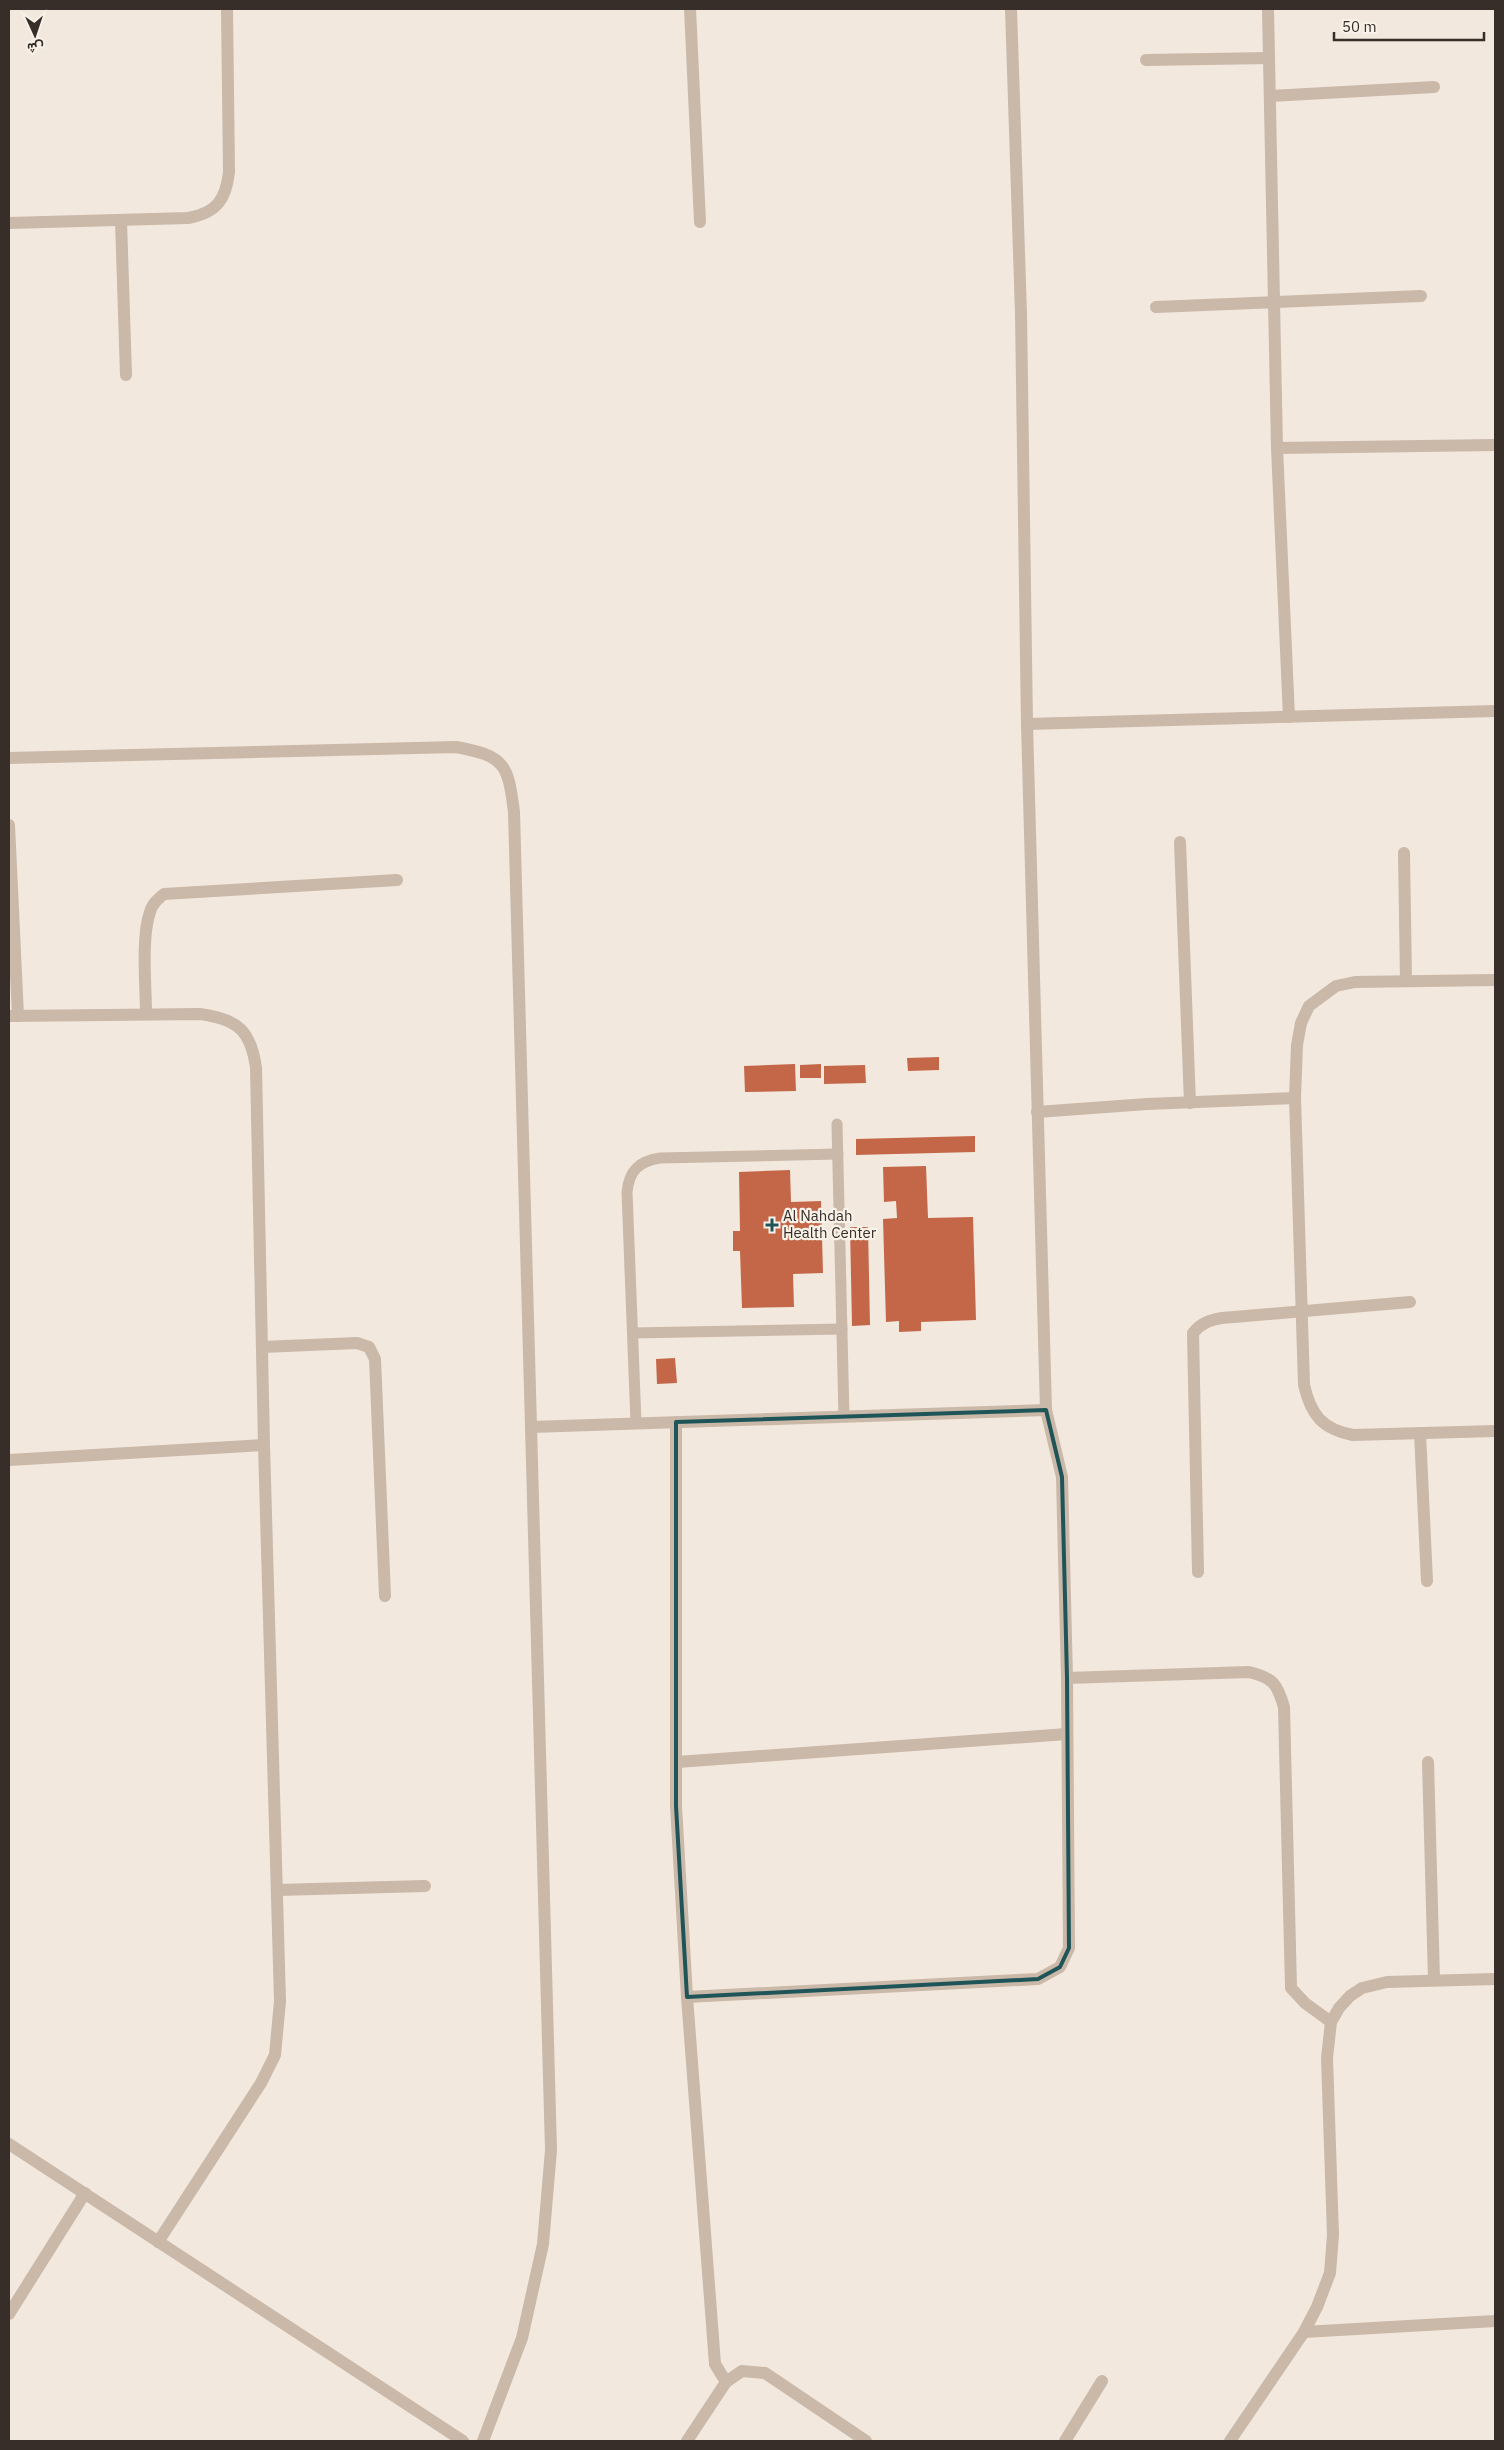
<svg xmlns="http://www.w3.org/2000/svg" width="1504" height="2450" viewBox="0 0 1504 2450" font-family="'IBM Plex Sans',Vazirmatn,sans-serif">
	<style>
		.building { fill: #c46749 }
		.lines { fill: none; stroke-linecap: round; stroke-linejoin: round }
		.service { stroke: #cab8a9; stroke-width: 11 }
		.minor { stroke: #cab8a9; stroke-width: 12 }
		.marked { fill: none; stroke: #1f5458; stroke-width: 4; stroke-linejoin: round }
		.poi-dot { fill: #1f5458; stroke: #f9f2e9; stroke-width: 2 }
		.labels { text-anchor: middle; stroke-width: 4.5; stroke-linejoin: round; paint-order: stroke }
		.poi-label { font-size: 15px; fill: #372d29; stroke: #f9f2e9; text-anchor: start }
	</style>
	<rect width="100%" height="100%" fill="#f2e8dd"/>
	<g class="building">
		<polygon points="939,1057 939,1070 908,1071 907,1058"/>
		<polygon points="795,1064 796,1091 745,1092 744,1066"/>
		<polygon points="821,1064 821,1078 800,1078 800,1065"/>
		<polygon points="865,1065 866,1083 824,1084 824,1066"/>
		<polygon points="975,1136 975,1152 856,1155 856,1139"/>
		<polygon points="926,1166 928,1218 973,1217 976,1320 921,1322 921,1331 899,1332 899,1321 886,1322 883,1219 897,1218 896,1201 884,1202 883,1167"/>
		<polygon points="790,1170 791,1202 821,1201 823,1273 793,1274 794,1307 742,1308 740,1251 733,1251 733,1231 740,1231 739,1172"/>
		<polygon points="850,1227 868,1227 870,1325 852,1326"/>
		<polygon points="675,1358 677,1383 657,1384 656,1359"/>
	</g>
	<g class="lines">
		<g class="service">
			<polyline points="837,1124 844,1417"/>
			<polyline points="633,1333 842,1329"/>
			<path d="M636,1423L627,1192C629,1171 639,1161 660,1158L838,1154"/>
		</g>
		<g class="minor">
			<polyline points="690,9 700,222"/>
			<polyline points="1268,9 1277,448 1289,717"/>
			<polyline points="1146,60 1269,58"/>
			<polyline points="1270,96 1434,87"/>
			<polyline points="121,221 126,375"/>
			<path d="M9,223L188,218C217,213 226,199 229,172L227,9"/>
			<polyline points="1156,307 1421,296"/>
			<polyline points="1277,448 1495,445"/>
			<polyline points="1027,724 1495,711"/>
			<path d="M9,758L456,747C505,756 508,764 514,812L551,2150L543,2244L522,2338L483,2441"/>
			<polyline points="9,825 18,1016"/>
			<polyline points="1180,842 1190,1103"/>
			<polyline points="1404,853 1406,981"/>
			<path d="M1495,980L1355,982L1336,986L1309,1006L1301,1023L1297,1045L1295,1098L1304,1385C1311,1415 1322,1429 1353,1435L1495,1431"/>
			<path d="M146,1014C146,986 141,938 150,912C152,904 158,899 164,894L397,880"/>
			<path d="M9,1016L200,1014C237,1019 251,1030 256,1068L264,1445L280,2001L275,2055L261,2083L158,2242"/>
			<polyline points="1037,1112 1147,1104 1295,1098"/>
			<polyline points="262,1347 357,1343 369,1347 375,1359 385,1596"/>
			<polyline points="676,1422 676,1806 687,1997 715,2364 726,2382"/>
			<polyline points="531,1427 1046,1410"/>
			<polyline points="1420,1433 1427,1581"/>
			<polyline points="9,1460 264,1445"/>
			<path d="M1198,1572L1193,1333C1201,1323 1210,1320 1222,1318L1410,1302"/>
			<path d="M1067,1678L1249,1672C1273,1678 1277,1683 1284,1707L1291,1988L1305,2003L1331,2022"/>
			<polyline points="677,1762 1067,1734"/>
			<polyline points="1428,1762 1434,1980"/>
			<polyline points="277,1890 425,1886"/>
			<polyline points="687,1997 1038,1979 1060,1967 1069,1948 1067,1678 1062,1477 1046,1410 1027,724 1021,314 1011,9"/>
			<polyline points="9,2144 463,2441"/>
			<polyline points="9,2314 85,2193"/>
			<polyline points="1304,2332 1495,2321"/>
			<polyline points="687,2441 726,2382 742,2371 765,2373 866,2441"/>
			<polyline points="1065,2441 1102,2381"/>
			<polyline points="1230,2441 1304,2332 1317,2307 1330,2273 1333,2235 1327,2058 1331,2022 1339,2008 1350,1996 1362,1988 1387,1982 1495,1979"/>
		</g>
	</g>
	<path class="marked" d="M1046,1410L1062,1477L1067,1678L1069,1948L1060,1967L1038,1979L687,1997L676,1806V1422Z"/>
	<path class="poi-dot" d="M769.5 1217.5h5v5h5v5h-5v5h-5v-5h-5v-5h5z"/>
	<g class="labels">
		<g class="poi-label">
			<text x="783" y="1221">Al Nahdah<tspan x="783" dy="17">Health Center</tspan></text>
		</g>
	</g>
	<rect width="1504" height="2450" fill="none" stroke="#372d29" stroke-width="20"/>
	<g transform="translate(35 35) rotate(177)" stroke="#f9f2e9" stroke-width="4" paint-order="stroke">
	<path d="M0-4L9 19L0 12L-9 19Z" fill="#372d29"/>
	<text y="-8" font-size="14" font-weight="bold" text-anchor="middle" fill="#372d29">ش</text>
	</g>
	<path d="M1334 32v8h150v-8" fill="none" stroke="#372d29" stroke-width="2.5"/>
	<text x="1342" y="32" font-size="15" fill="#372d29" stroke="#f9f2e9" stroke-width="4" paint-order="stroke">50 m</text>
</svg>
